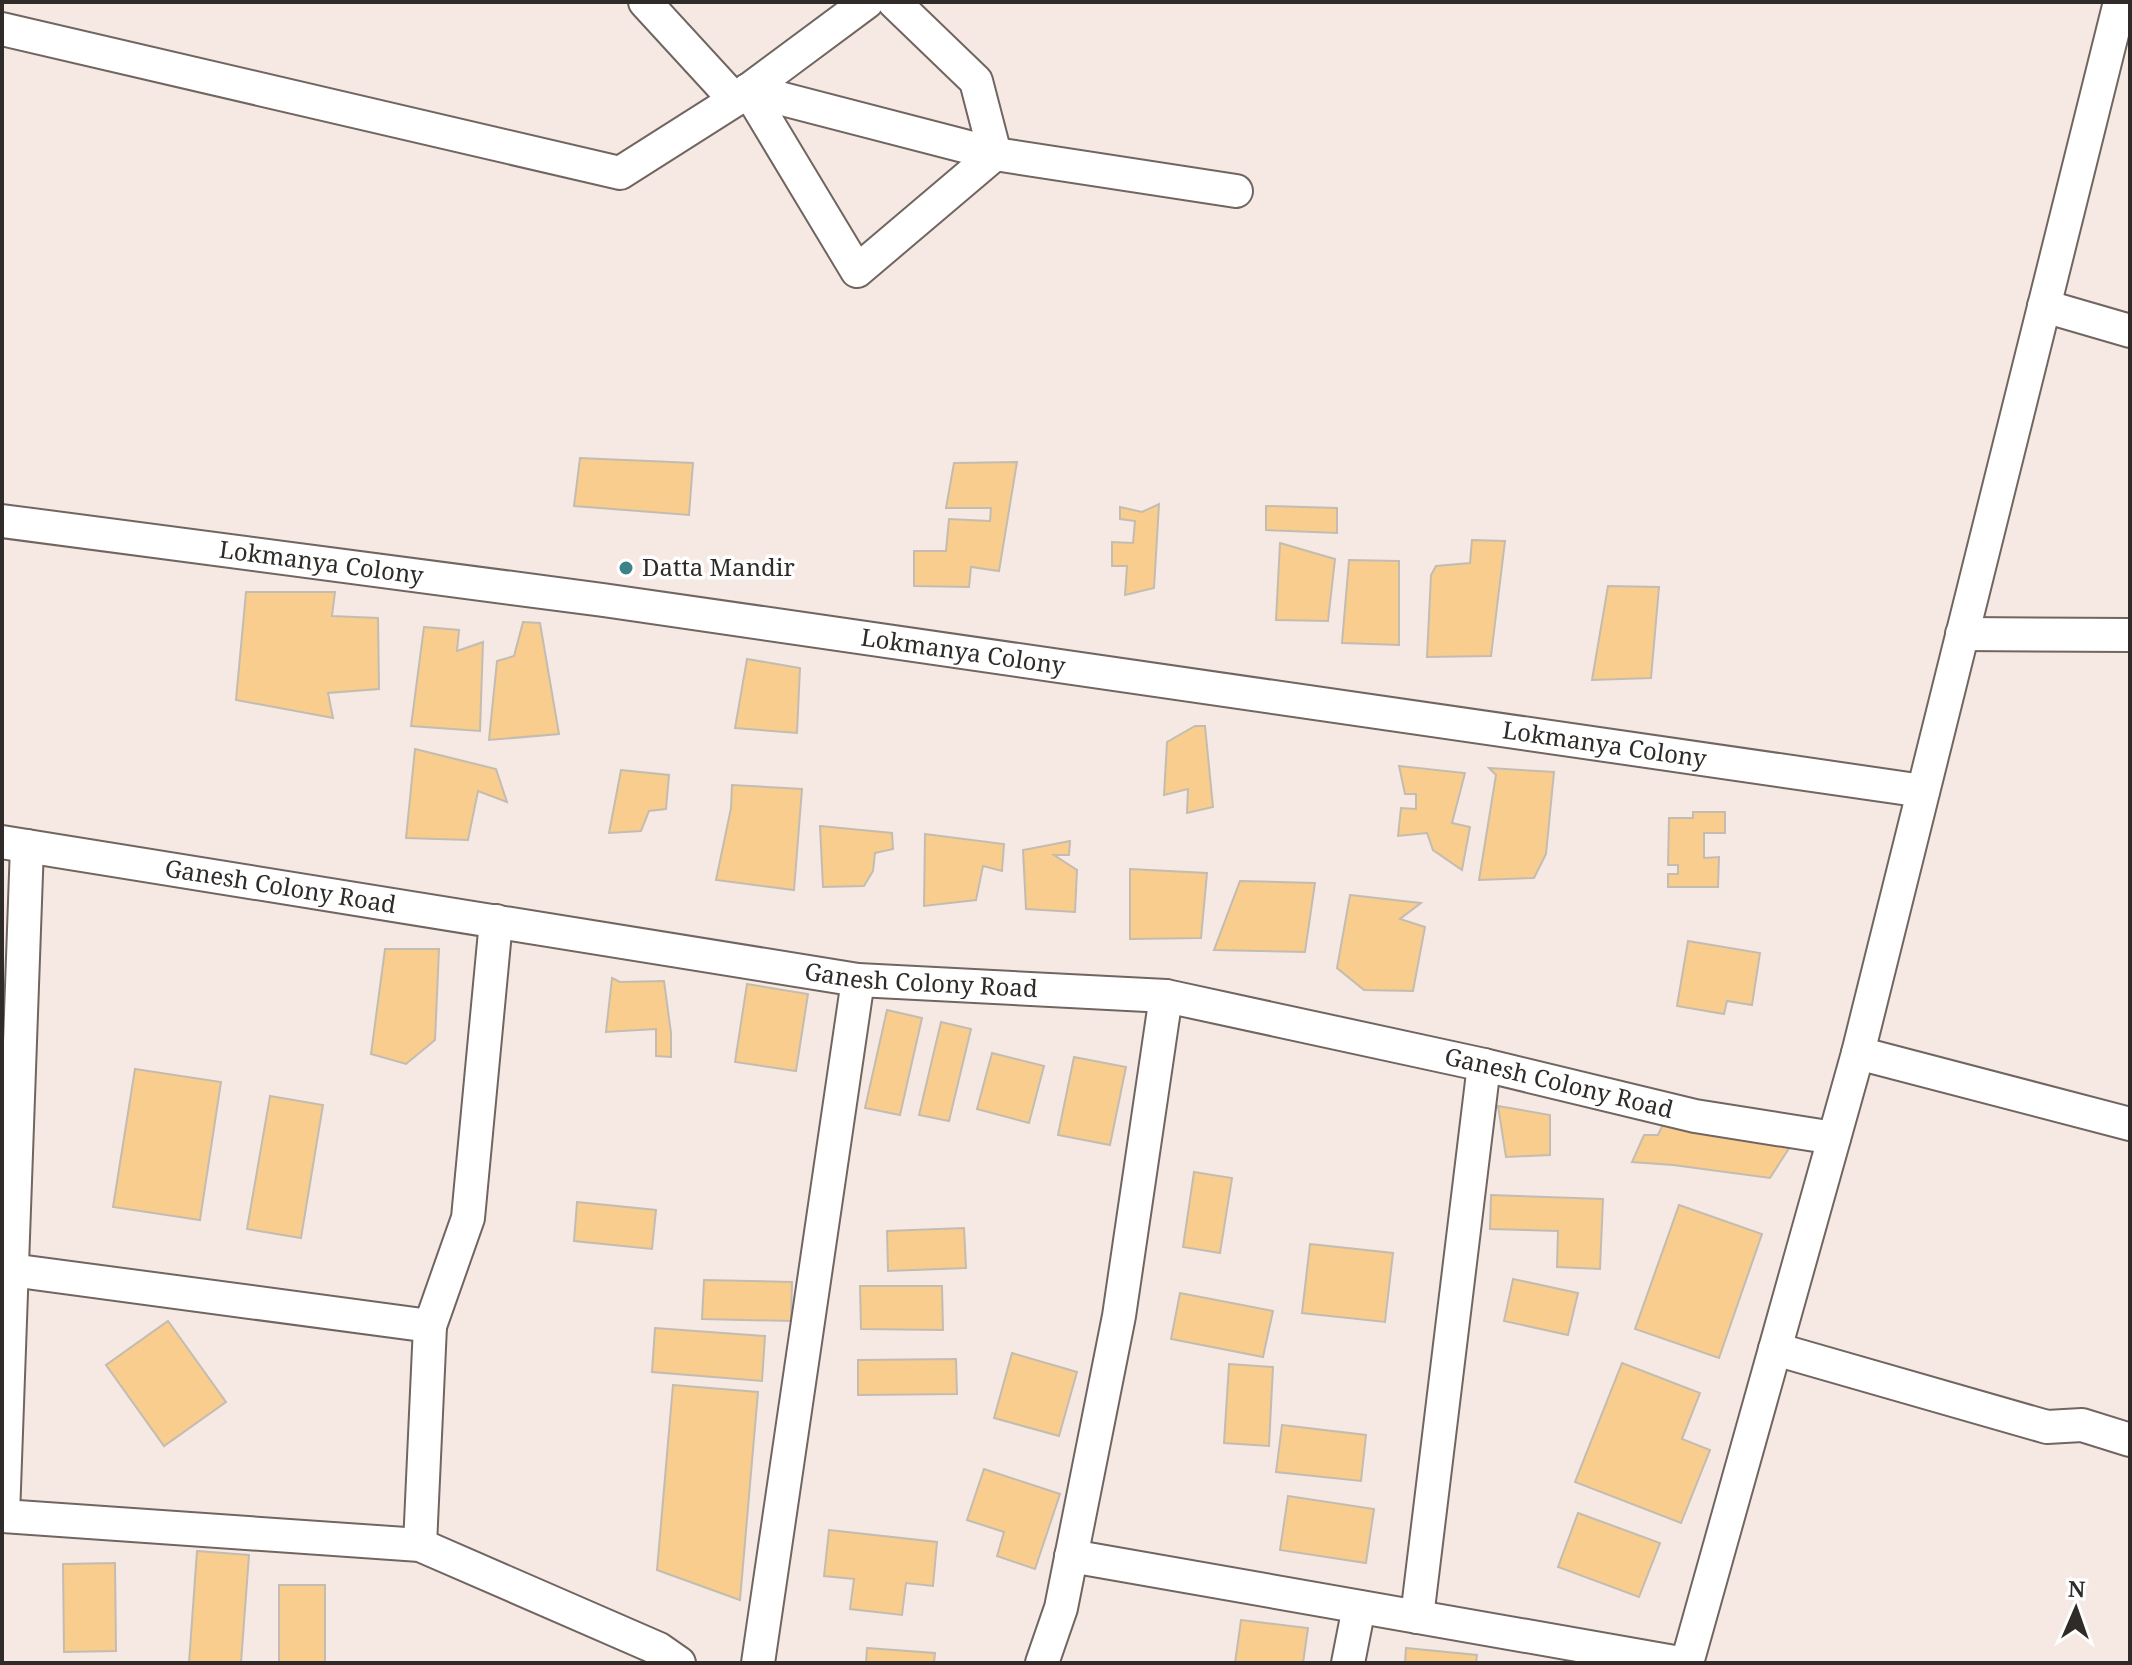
<svg xmlns="http://www.w3.org/2000/svg" width="2132" height="1665" viewBox="0 0 2132 1665" font-family="'Noto Serif',serif">
	<style>
		.building { fill: #f8cd8e; stroke: #c3bcb1; stroke-width: 2 }
		.lines { fill: none; stroke-linecap: round; stroke-linejoin: round }
		.street-casing { stroke: #706560; stroke-width: 36 }
		.street { stroke: #fff; stroke-width: 32 }
		.poi-dot { fill: #3b8389; stroke: #fff; stroke-width: 3 }
		.labels { text-anchor: middle; stroke-width: 7; stroke-linejoin: round; paint-order: stroke }
		.street-label { font-size: 24px; fill: #2f2b28; stroke: #fff }
		.poi-label { font-size: 24px; fill: #2f2b28; stroke: #fff; text-anchor: start }
	</style>
	<rect width="100%" height="100%" fill="#f6e9e3"/>
	<g class="building">
		<polygon points="580,458 693,463 689,515 574,506"/>
		<polygon points="1017,462 999,571 971,567 969,587 914,586 914,551 946,551 949,519 990,521 991,508 946,508 954,463"/>
		<polygon points="1159,504 1154,588 1125,595 1127,566 1112,566 1112,542 1133,543 1135,521 1120,519 1120,507 1142,512"/>
		<polygon points="1266,506 1337,508 1337,533 1266,530"/>
		<polygon points="1472,540 1505,541 1491,656 1427,657 1431,575 1436,566 1470,563"/>
		<polygon points="1280,543 1335,559 1328,621 1276,620"/>
		<polygon points="1349,560 1399,561 1399,645 1342,643"/>
		<polygon points="1608,586 1659,587 1651,678 1592,680"/>
		<polygon points="246,592 335,592 332,616 378,618 379,689 328,693 333,718 236,700"/>
		<polygon points="523,622 540,623 559,734 489,740 497,661 514,656"/>
		<polygon points="424,627 459,630 457,651 483,642 480,731 411,726"/>
		<polygon points="747,659 800,668 797,733 735,728"/>
		<polygon points="1195,726 1205,726 1213,807 1187,813 1188,789 1164,795 1167,742"/>
		<polygon points="415,749 496,769 507,802 478,791 468,840 406,838"/>
		<polygon points="1399,766 1465,773 1452,823 1470,827 1462,870 1433,850 1427,833 1398,836 1401,808 1416,809 1416,794 1405,794"/>
		<polygon points="1489,768 1554,772 1546,854 1534,878 1479,880 1496,775"/>
		<polygon points="621,770 669,775 666,809 649,811 641,831 609,833"/>
		<polygon points="732,785 802,789 794,890 716,880 731,808"/>
		<polygon points="1693,812 1725,812 1725,833 1704,833 1704,858 1719,857 1718,887 1668,887 1668,874 1678,874 1678,865 1668,865 1669,818 1693,818"/>
		<polygon points="820,826 892,833 893,849 875,853 873,871 864,886 823,887"/>
		<polygon points="925,834 1004,844 1002,871 983,866 976,900 924,906"/>
		<polygon points="1070,841 1069,855 1054,855 1077,870 1075,912 1026,909 1023,850"/>
		<polygon points="1130,869 1207,873 1201,938 1130,939"/>
		<polygon points="1240,881 1315,883 1305,952 1214,950"/>
		<polygon points="1350,895 1421,903 1400,919 1425,927 1413,991 1364,990 1337,968"/>
		<polygon points="1688,941 1760,953 1752,1005 1727,1001 1724,1014 1677,1006"/>
		<polygon points="385,949 439,949 435,1040 406,1064 371,1054"/>
		<polygon points="612,978 620,982 664,981 671,1033 671,1057 656,1056 656,1029 606,1032"/>
		<polygon points="747,984 808,994 796,1071 735,1062"/>
		<polygon points="887,1010 922,1018 900,1115 865,1108"/>
		<polygon points="941,1022 971,1029 949,1121 919,1115"/>
		<polygon points="992,1053 1044,1066 1029,1123 977,1109"/>
		<polygon points="1074,1057 1126,1067 1110,1145 1058,1135"/>
		<polygon points="135,1069 221,1082 200,1220 113,1207"/>
		<polygon points="270,1096 323,1105 301,1238 247,1229"/>
		<polygon points="1498,1106 1550,1115 1550,1155 1506,1157"/>
		<polygon points="1665,1120 1795,1139 1770,1178 1673,1165 1632,1162 1644,1135 1658,1135"/>
		<polygon points="1194,1172 1232,1178 1220,1253 1183,1247"/>
		<polygon points="1491,1195 1603,1199 1600,1269 1557,1267 1558,1231 1490,1229"/>
		<polygon points="577,1202 656,1210 652,1249 574,1241"/>
		<polygon points="1679,1205 1762,1234 1719,1358 1635,1329"/>
		<polygon points="964,1228 966,1268 888,1271 887,1231"/>
		<polygon points="1310,1244 1393,1253 1385,1322 1302,1313"/>
		<polygon points="1513,1279 1578,1293 1568,1335 1504,1321"/>
		<polygon points="704,1280 792,1282 791,1321 702,1319"/>
		<polygon points="860,1286 942,1286 943,1330 861,1329"/>
		<polygon points="1180,1293 1273,1311 1263,1357 1171,1339"/>
		<polygon points="168,1321 226,1402 164,1446 106,1365"/>
		<polygon points="655,1328 765,1336 762,1381 652,1372"/>
		<polygon points="1012,1353 1077,1372 1059,1436 994,1418"/>
		<polygon points="956,1359 957,1394 858,1395 858,1360"/>
		<polygon points="1622,1363 1700,1393 1682,1439 1710,1450 1681,1523 1575,1482"/>
		<polygon points="1229,1364 1273,1367 1269,1446 1224,1443"/>
		<polygon points="673,1385 758,1392 740,1600 657,1570"/>
		<polygon points="1282,1425 1366,1435 1361,1481 1276,1472"/>
		<polygon points="984,1469 1060,1494 1035,1569 997,1556 1004,1532 967,1520"/>
		<polygon points="1288,1496 1374,1509 1366,1563 1280,1550"/>
		<polygon points="1578,1513 1660,1543 1639,1597 1558,1567"/>
		<polygon points="829,1530 937,1542 933,1586 906,1583 902,1615 850,1609 854,1579 824,1576"/>
		<polygon points="197,1551 249,1555 241,1663 189,1663"/>
		<polygon points="115,1563 116,1651 64,1652 63,1564"/>
		<rect x="279" y="1585" width="46" height="78"/>
		<polygon points="1241,1620 1308,1628 1303,1663 1235,1663"/>
		<polygon points="867,1648 935,1653 934,1663 866,1663"/>
		<polygon points="1406,1648 1477,1655 1476,1663 1405,1663"/>
	</g>
	<g class="lines">
		<g class="street-casing">
			<g id="street">
				<polyline points="645,2 735,100"/>
				<polyline points="2,29 620,173 735,100 867,2"/>
				<polyline points="748,90 857,271 995,154 976,81 894,2"/>
				<polyline points="748,90 995,154 1236,191"/>
				<polyline points="2044,306 2130,331"/>
				<path id="s1" d="M2,521L603,600L1923,791"/>
				<polyline points="1962,634 2130,635"/>
				<path id="s2" d="M2,842L858,980L1166,996L1484,1065L1695,1116L1834,1138"/>
				<polyline points="27,846 3,1516 420,1545 659,1649 679,1663"/>
				<polyline points="1858,1053 2130,1124"/>
				<polyline points="11,1270 430,1326 468,1218 496,921"/>
				<polyline points="1775,1349 2047,1427 2082,1425 2130,1440"/>
				<polyline points="420,1545 430,1326"/>
				<polyline points="1071,1556 1680,1663"/>
				<polyline points="1417,1617 1484,1065"/>
				<polyline points="758,1663 858,980"/>
				<polyline points="1042,1663 1061,1608 1119,1316 1166,996"/>
				<polyline points="1348,1663 1359,1607"/>
				<polyline points="1687,1663 1858,1053 2120,2"/>
			</g>
		</g>
		<use href="#street" class="street"/>
	</g>
	<circle class="poi-dot" cx="626" cy="568" r="8"/>
	<g class="labels">
		<g class="street-label">
			<text dy="8" stroke="none"><textPath href="#s1" startOffset="322">Lokmanya Colony</textPath></text>
			<text dy="8" stroke="none"><textPath href="#s1" startOffset="970">Lokmanya Colony</textPath></text>
			<text dy="8" stroke="none"><textPath href="#s1" startOffset="1618">Lokmanya Colony</textPath></text>
			<text dy="8" stroke="none"><textPath href="#s2" startOffset="282">Ganesh Colony Road</textPath></text>
			<text dy="8" stroke="none"><textPath href="#s2" startOffset="930">Ganesh Colony Road</textPath></text>
			<text dy="8" stroke="none"><textPath href="#s2" startOffset="1578">Ganesh Colony Road</textPath></text>
		</g>
		<g class="poi-label">
			<text x="642" y="576">Datta Mandir</text>
		</g>
	</g>
	<rect width="2132" height="1665" fill="none" stroke="#2f2b28" stroke-width="8"/>
	<g transform="translate(2076 1609) rotate(2)" stroke="#ffffff" stroke-width="6" paint-order="stroke">
	<path d="M0-6L14 30L0 20L-14 30Z" fill="#2f2b28"/>
	<text y="-12" font-size="22" font-weight="bold" text-anchor="middle" fill="#2f2b28">N</text>
	</g>
</svg>
